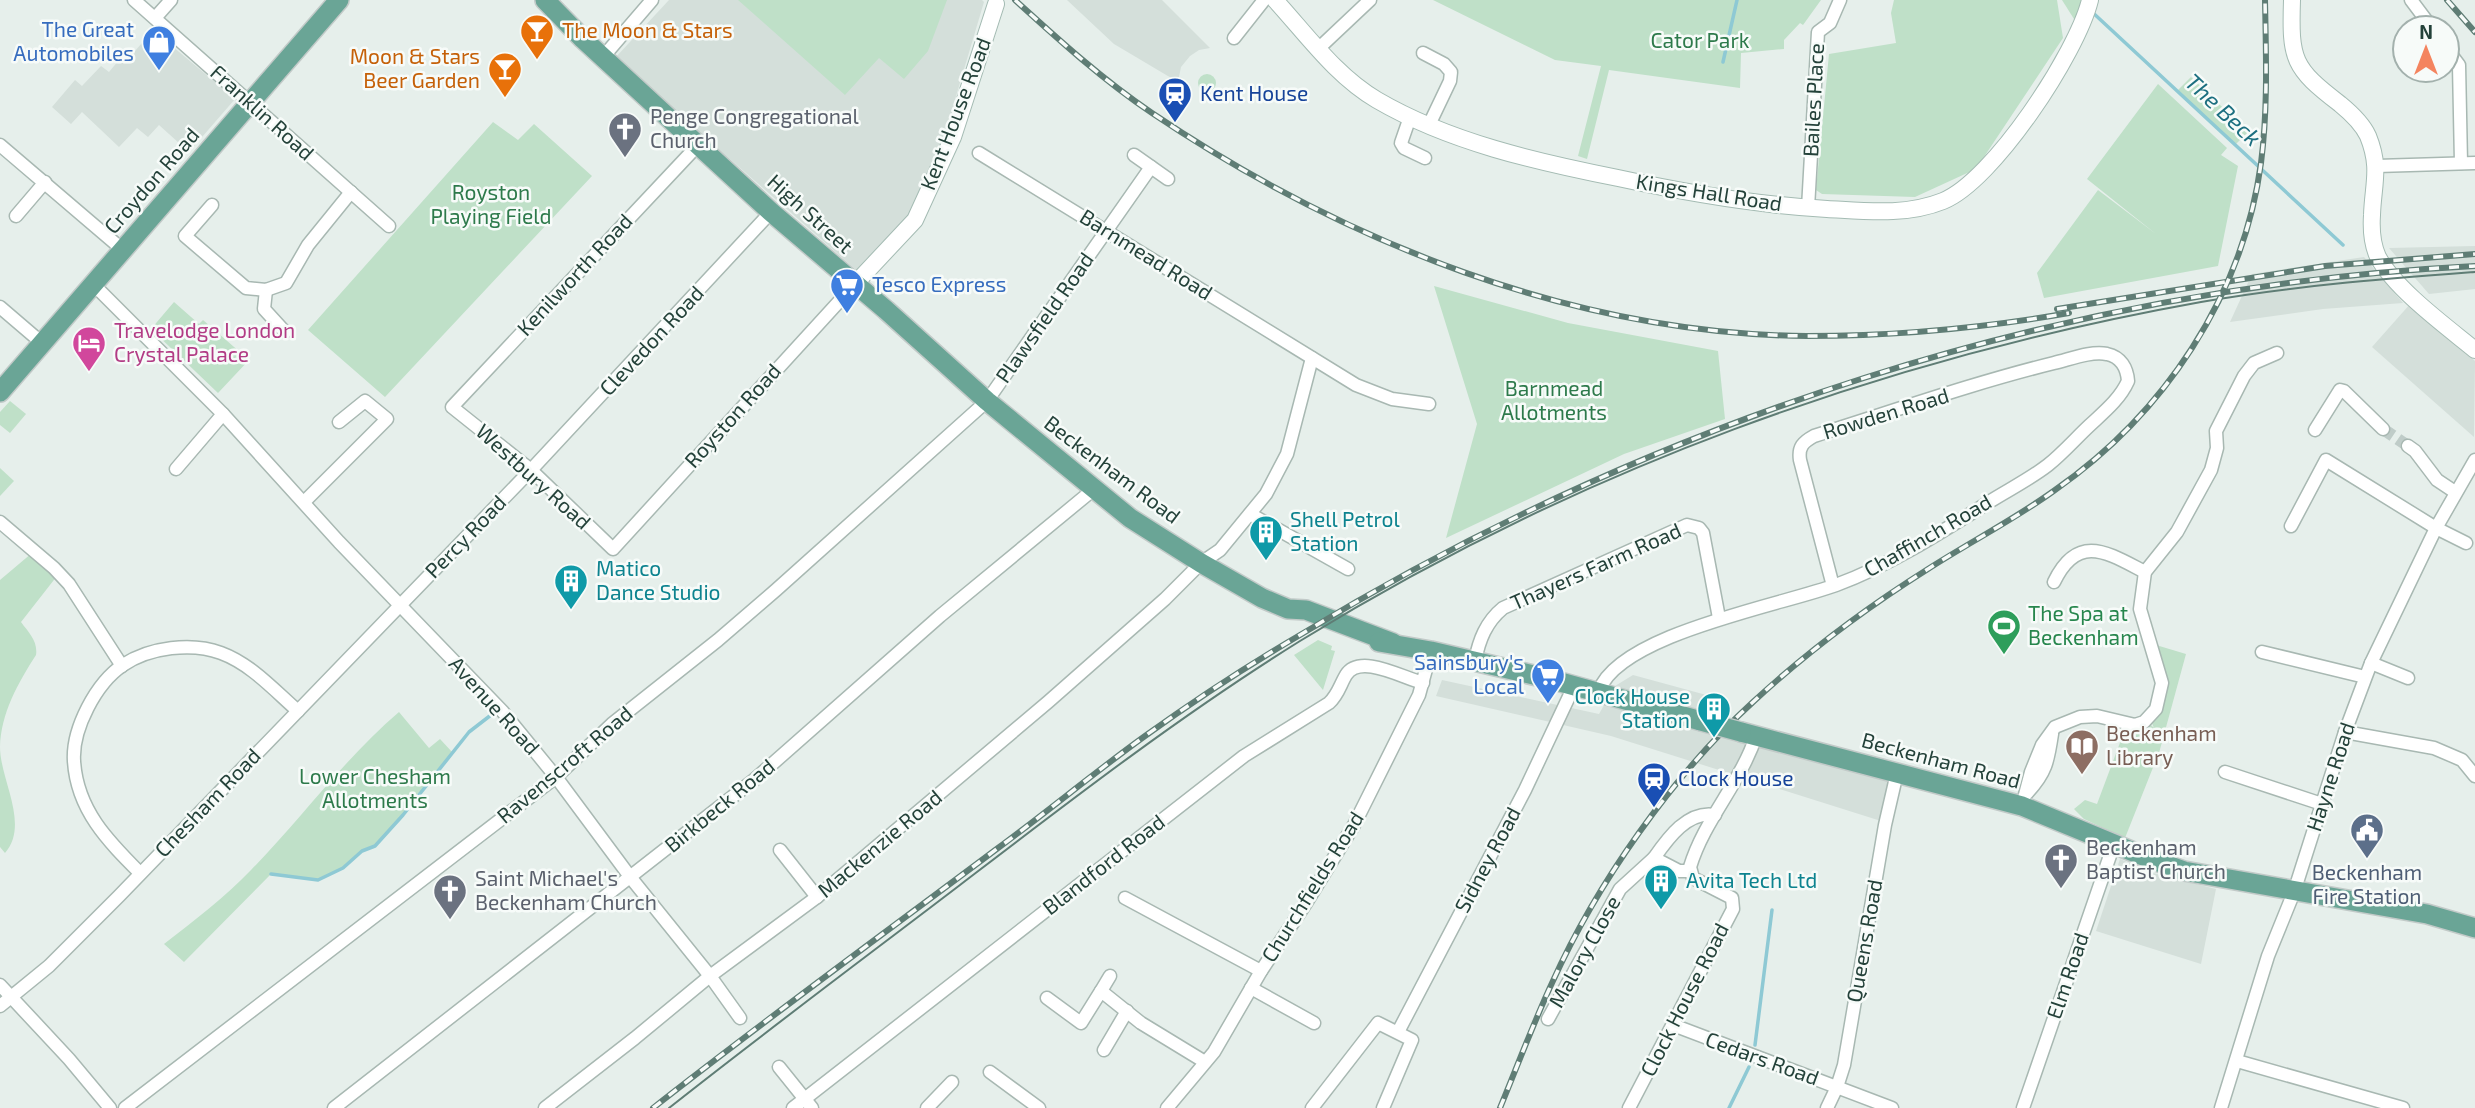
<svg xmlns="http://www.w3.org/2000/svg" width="2475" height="1108" viewBox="0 0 2475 1108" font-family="'Exo 2',sans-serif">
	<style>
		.built { fill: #d4dfda }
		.green { fill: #bfe0c8 }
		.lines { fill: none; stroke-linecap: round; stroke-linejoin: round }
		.stream { stroke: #8ec9d4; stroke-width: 3.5 }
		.street-tunnel { stroke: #bfccc8; stroke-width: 12; stroke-dasharray: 12 6; stroke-linecap: butt }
		.street-casing { stroke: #a8b8b2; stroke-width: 15 }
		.secondary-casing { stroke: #a4bbb3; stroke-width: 18 }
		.primary-casing { stroke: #c2cac8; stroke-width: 22 }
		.street { stroke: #fff; stroke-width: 12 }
		.secondary { stroke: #fff; stroke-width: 16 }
		.primary { stroke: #6aa596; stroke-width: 19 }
		.tram { stroke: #5f7d75; stroke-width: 2 }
		.rail-casing { stroke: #5f7d75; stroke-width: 6 }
		.rail { stroke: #f7fbf9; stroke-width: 3.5; stroke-dasharray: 10; stroke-linecap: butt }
		.primary-bridge-casing { stroke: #c2cac8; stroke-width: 22; stroke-linecap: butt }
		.primary-bridge { stroke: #6aa596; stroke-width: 19 }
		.labels { text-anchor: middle; stroke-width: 5; stroke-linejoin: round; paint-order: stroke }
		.shop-label { font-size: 21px; fill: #366cbe; stroke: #f7fbf9; text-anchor: end }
		.food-label { font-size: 21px; fill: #c56008; stroke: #f7fbf9; text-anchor: start }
		.park-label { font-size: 21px; fill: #2d7a4b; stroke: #f7fbf9 }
		.transit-label { font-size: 21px; fill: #164399; stroke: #f7fbf9; text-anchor: start }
		.street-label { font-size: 21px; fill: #24423a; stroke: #f7fbf9 }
		.worship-label { font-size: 21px; fill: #5b616d; stroke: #f7fbf9; text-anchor: start }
		.hotel-label { font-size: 21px; fill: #b23c85; stroke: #f7fbf9; text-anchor: start }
		.culture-label { font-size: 21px; fill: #0d838f; stroke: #f7fbf9; text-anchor: start }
		.leisure-label { font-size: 21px; fill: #27864d; stroke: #f7fbf9; text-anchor: start }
		.education-label { font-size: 21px; fill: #785e54; stroke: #f7fbf9; text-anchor: start }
		.service-label { font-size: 21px; fill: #4e5e75; stroke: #f7fbf9 }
		.water-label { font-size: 23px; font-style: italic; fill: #1c6f80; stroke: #f7fbf9 }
	</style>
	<rect width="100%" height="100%" fill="#e6efeb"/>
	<g class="built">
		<polygon points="669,0 982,0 984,2 943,140 908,216 856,270 615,58"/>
		<polygon points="1067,0 1162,0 1210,48 1199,50 1190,56 1181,67 1178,82 1114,44"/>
		<polygon points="153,30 235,99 189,152 159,125 148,137 137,128 119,147 82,112 71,124 52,107 75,80 82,86 101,66 109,72 119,60 124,64"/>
		<polygon points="2475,246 2475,289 2429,294 2389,248"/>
		<polygon points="2364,257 2403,303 2323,309 2230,322 2252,274"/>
		<polygon points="2411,303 2475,361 2474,437 2372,347"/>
		<polygon points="1633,675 1721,699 1714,731 1892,779 1881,821 1611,736 1436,696 1442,680 1599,714 1615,686"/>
		<polygon points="2120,859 2153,873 2216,889 2201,964 2096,931"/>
	</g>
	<g class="green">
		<polygon points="738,0 947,0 928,51 904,79 879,58 845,95"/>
		<polygon points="1433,0 1821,0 1803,25 1800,23 1784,40 1784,49 1741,53 1740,88 1609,70 1587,159 1578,156 1601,66 1555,60"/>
		<polygon points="1894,0 2057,0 2063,38 1976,169 1915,197 1822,194 1816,190 1829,54 1896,43 1891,13"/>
		<polygon points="2062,0 2085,0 2087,5 2074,19"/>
		<circle cx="1207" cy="83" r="9"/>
		<polygon points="2191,77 2248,132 2235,145 2178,90"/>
		<polygon points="2158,84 2227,148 2221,155 2238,166 2218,266 2044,298 2037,273 2098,190 2156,234 2087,179"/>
		<polygon points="493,122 518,140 534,124 592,176 385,397 308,330"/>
		<polygon points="1434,286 1568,323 1718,351 1725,419 1624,454 1446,538 1477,424"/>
		<polygon points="174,302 199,324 203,320 249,360 218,393 151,329"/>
		<polygon points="10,401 26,414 10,433 0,425 0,412"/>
		<polygon points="0,468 14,481 0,496"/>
		<path d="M32,553L57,576L21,622C29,633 38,641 36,655C18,683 1,713 0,747C0,780 30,824 5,853L0,847V580Z"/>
		<polygon points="1318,640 1332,646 1331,650 1335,651 1323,690 1294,655"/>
		<path d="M2156,645L2186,654L2156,764L2146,757L2154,765L2125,838L2084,819L2074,809L2085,800L2097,804L2124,732H2145L2151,725L2154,728L2151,721C2171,691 2170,677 2156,645Z"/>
		<path d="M399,712L429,748L440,739L453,753L403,815L375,846L361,851L343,868L318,880L271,874L184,962L164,944C194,921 225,897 251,870C301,819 344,759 399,712Z"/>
	</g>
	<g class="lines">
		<g class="stream">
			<polyline points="2091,11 2343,245"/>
			<polyline points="1723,62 1737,0"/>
			<polyline points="271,874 318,880 343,868 362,851 375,846 403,815 469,732 491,715"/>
			<polyline points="1755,1045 1772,910"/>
			<polyline points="1729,1108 1749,1067"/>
		</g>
		<polyline class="street-tunnel" points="2383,429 2408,446"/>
		<g class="street-casing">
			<g id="street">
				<polyline points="134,0 389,226"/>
				<polyline points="2411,0 2432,28"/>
				<polyline points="155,18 171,0"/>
				<polyline points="1234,38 1264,0"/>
				<polyline points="1318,49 1370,0"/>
				<polyline points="2447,49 2459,65 2461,163"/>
				<polyline points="1423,53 1444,64 1451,72 1450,81 1429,125"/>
				<polyline points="603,57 652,0"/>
				<polyline points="1410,117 1401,143 1404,148 1425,158"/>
				<polyline points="699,144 452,407 531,470 613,549 855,284"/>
				<polyline points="0,145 123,250"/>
				<polyline points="979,153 1356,385 1392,399 1429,404"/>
				<polyline points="1134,155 1168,179"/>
				<polyline points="2377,166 2475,163"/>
				<polyline points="212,205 185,236 246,288 266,290 286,283 308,245 351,192"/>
				<polyline points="1808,208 1818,32 1830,23 1840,0"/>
				<polyline points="16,216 45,182"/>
				<polyline points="93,284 223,414 339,542 503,712 556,777 631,878 710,976 740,1018"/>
				<polyline points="266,290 264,309 285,332"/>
				<polyline points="0,307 42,343"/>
				<polyline points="2315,430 2340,390 2344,391 2383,429"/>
				<polyline points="2408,446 2415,451 2437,480 2455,492"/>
				<polyline points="176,469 223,414"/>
				<polyline points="304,502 387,419 365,401 339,422"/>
				<polyline points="1250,514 1348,569"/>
				<polyline points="0,522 54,568 69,584 122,666"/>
				<polyline points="2291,526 2326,460 2436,528 2466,543"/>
				<path d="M2054,582C2078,532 2108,553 2145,572"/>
				<polyline points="2262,652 2365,677"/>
				<path d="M1475,661C1479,640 1486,622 1503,608L1687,525L1699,528L1703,533L1719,618"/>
				<polyline points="2371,663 2408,678"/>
				<path d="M1599,691C1619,634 1782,605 1836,585C1890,565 1940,533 1989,502C2008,490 2030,479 2048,465C2063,453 2076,438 2090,425C2104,412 2120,399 2128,381C2127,368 2121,357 2107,354C2090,351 2071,359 2054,363C1973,383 1894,411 1814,436C1803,442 1798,447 1800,460L1833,586"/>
				<polyline points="2345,732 2434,748 2462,760 2475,776"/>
				<polyline points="2225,772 2322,804"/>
				<path d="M2027,793C2046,773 2048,761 2052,734"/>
				<polyline points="2022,806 2031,772 2042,745 2055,727 2080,717 2097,716 2135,725 2144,722 2156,709 2162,683 2140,609 2145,572 2177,532 2211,470 2217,448 2216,431 2244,376 2254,363 2277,353"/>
				<polyline points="780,850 817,897"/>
				<path d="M1690,871H1679L1654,858C1668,838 1688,810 1715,815"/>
				<path d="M140,873C108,841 77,810 74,761C72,729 96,683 123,665C150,647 192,642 221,653C251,664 274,690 298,711"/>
				<polyline points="1125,898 1261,971"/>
				<polyline points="0,985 69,1059 110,1108"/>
				<polyline points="1251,988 1314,1023"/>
				<polyline points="1101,991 1110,976"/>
				<polyline points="1047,998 1081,1023 1101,991 1141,1023 1205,1062"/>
				<polyline points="0,1006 49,966 119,896 531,470 771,212"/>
				<polyline points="1548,1019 1620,889 1654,858"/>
				<polyline points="1673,1025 1892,1108"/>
				<polyline points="1398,1032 1525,790 1574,686"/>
				<polyline points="1104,1050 1127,1011"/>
				<polyline points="2237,1061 2403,1108"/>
				<polyline points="779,1067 812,1108"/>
				<polyline points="990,1072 1039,1108"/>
				<polyline points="125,1108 556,777 612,724 718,640 776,590 987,401 1151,167"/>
				<polyline points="334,1108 754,780 940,616 1094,489"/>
				<polyline points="545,1108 635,1038 710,976 817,897 1048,702 1165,599 1201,563 1220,550 1266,494 1287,454 1312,358"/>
				<path d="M793,1108L1244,756L1329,703C1338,695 1340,685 1346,675C1360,653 1403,678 1423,683"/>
				<polyline points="927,1108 952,1082"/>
				<polyline points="1167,1108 1214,1052 1261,971 1306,903 1354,825 1419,695 1431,651"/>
				<polyline points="1312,1108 1378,1023 1412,1040 1383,1108"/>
				<path d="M1629,1108L1733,909L1732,898L1693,878L1690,867C1704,820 1741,782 1756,736"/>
				<polyline points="1827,1108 1837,1087 1844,1065 1885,825 1897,773"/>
				<polyline points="2023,1108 2114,844"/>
				<polyline points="2221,1108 2268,956 2294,892 2345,732 2371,663 2436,528 2475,460"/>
			</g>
		</g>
		<g class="secondary-casing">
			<g id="secondary">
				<path d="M1275,0C1307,35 1336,76 1377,100C1449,142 1537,162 1618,178C1687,193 1756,205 1827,209C1865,211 1906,216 1943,201C1993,181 2077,53 2090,0"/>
				<path d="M2292,0C2290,60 2293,68 2340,104C2351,113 2362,123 2368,136C2381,168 2373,184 2372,215C2371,230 2372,244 2378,257C2395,289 2447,327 2475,350"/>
				<polyline points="855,284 915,220 953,137 996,4"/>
			</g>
		</g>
		<g class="primary-casing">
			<g id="primary">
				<polyline points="545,0 583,39 771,212 886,310 987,401 1130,518 1201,563 1262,598 1288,609 1306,610 1393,643"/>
				<polyline points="0,392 339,0"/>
				<polyline points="1379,642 1431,651 1546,678 1701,721"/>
				<polyline points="1741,732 2022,806 2148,858 2184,871 2427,914 2475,928"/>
			</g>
		</g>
		<use href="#street" class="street"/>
		<use href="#secondary" class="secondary"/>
		<use href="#primary" class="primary"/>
		<path class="tram" d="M669,1108C765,1032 863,959 960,885C1071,800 1181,715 1300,641C1575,471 1883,359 2201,302C2291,286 2384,279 2475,272"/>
		<g class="rail-casing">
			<g id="rail">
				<path d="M1015,0C1059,40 1103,80 1152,113C1344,242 1573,334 1807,336C1894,336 1983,328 2069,313"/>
				<polyline points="2447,0 2475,32"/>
				<polyline points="2057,309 2325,266 2475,254"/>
				<path d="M653,1108C766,1019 882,935 998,848C1047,812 1095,772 1145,736C1195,700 1247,666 1300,635C1654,420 2060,287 2475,266"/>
				<path d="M1500,1108C1517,1067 1533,1024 1552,983C1597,883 1672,776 1753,702C1807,652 1866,608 1928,569C1970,542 2015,519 2055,490C2164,414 2243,296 2261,163C2268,109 2266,54 2265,0"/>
			</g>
		</g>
		<use href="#rail" class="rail"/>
		<g class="primary-bridge-casing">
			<polyline id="primary-bridge" points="1701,721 1741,732"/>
		</g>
		<use href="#primary-bridge" class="primary-bridge"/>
	</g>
	<defs>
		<g id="bar-pin" transform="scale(1.75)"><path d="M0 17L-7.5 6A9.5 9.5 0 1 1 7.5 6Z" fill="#e8710a" stroke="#f7fbf9"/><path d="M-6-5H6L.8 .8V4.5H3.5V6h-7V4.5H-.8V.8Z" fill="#fff"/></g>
		<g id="shop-pin" transform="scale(1.75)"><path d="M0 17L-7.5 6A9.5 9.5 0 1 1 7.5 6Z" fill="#3f7fe0" stroke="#f7fbf9"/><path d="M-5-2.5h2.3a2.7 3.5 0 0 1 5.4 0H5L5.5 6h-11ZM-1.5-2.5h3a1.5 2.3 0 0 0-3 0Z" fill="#fff"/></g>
		<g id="station-pin" transform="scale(1.75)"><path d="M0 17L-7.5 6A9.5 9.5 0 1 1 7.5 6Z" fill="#1a4fb4" stroke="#f7fbf9"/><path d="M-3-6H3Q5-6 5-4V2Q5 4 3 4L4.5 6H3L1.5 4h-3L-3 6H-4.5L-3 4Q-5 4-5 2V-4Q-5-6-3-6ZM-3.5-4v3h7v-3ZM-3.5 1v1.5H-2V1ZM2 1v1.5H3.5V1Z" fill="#fff"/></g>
		<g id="church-pin" transform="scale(1.75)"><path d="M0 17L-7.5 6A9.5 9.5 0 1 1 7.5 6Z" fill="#6b7280" stroke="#f7fbf9"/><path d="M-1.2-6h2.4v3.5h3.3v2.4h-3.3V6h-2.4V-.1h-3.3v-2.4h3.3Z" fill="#fff"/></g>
		<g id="supermarket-pin" transform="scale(1.75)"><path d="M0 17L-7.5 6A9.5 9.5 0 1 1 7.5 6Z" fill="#3f7fe0" stroke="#f7fbf9"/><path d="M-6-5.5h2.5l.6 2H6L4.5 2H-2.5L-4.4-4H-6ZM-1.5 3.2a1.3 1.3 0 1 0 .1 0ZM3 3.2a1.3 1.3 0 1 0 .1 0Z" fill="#fff"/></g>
		<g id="hotel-pin" transform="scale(1.75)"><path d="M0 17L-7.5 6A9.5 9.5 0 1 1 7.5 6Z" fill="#d1479c" stroke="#f7fbf9"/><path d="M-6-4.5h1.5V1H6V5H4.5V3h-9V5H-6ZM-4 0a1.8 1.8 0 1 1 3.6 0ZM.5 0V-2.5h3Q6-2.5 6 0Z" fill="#fff"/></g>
		<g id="building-pin" transform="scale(1.75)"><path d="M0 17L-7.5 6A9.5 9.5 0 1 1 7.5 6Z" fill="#0f9aa8" stroke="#f7fbf9"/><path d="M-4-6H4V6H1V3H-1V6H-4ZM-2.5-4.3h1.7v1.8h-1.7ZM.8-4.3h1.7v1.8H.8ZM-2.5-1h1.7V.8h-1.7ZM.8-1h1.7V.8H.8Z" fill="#fff"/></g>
		<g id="stadium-pin" transform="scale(1.75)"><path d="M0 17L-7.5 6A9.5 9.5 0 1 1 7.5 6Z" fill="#2e9e5b" stroke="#f7fbf9"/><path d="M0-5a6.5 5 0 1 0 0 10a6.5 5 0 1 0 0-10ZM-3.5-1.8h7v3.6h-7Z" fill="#fff"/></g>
		<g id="library-pin" transform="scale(1.75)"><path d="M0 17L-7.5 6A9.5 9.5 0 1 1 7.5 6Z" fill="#8d6e63" stroke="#f7fbf9"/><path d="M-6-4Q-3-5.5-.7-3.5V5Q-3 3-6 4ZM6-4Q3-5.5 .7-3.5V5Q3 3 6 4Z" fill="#fff"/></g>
		<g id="civic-pin" transform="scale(1.75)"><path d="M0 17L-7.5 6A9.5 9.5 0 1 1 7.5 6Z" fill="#5c6f8a" stroke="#f7fbf9"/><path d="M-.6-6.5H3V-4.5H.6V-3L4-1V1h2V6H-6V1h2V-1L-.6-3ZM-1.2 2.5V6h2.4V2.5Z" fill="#fff"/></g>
	</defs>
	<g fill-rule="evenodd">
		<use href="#bar-pin" x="537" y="31"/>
		<use href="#shop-pin" x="159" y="42"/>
		<use href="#bar-pin" x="505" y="69"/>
		<use href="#station-pin" x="1175" y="94"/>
		<use href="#church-pin" x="625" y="129"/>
		<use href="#supermarket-pin" x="847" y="285"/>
		<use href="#hotel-pin" x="89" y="343"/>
		<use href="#building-pin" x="1266" y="532"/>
		<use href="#building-pin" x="571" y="581"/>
		<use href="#stadium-pin" x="2004" y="626"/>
		<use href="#supermarket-pin" x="1548" y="675"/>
		<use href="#building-pin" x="1714" y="709"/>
		<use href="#library-pin" x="2082" y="746"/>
		<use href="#station-pin" x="1654" y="779"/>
		<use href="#civic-pin" x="2367" y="830"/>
		<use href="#church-pin" x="2061" y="860"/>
		<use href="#building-pin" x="1661" y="881"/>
		<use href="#church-pin" x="450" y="891"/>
	</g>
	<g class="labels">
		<g class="shop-label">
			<text x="134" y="37">The Great<tspan x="134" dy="24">Automobiles</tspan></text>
			<text x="872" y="292" text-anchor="start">Tesco Express</text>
			<text x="1524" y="670">Sainsbury's<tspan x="1524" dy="24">Local</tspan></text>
		</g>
		<g class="food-label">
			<text x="562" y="38">The Moon &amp; Stars</text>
			<text x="480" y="64" text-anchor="end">Moon &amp; Stars<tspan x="480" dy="24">Beer Garden</tspan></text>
		</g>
		<g class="park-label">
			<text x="1700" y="48">Cator Park</text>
			<text x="491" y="200">Royston<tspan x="491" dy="24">Playing Field</tspan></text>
			<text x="1554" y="396">Barnmead<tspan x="1554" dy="24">Allotments</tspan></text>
			<text x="375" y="784">Lower Chesham<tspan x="375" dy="24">Allotments</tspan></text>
		</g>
		<g class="transit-label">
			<text x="1200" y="101">Kent House</text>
			<text x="1678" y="786">Clock House</text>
		</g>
		<g class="street-label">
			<text transform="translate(1814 100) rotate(-87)" y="7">Bailes Place</text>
			<text transform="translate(262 113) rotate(42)" y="7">Franklin Road</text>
			<text transform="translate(956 114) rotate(-69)" y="7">Kent House Road</text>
			<text transform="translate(152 181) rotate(-49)" y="7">Croydon Road</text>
			<text transform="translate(1709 193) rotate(9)" y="7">Kings Hall Road</text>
			<text transform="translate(810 214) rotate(42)" y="7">High Street</text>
			<text transform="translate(1146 255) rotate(32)" y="7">Barnmead Road</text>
			<text transform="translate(575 275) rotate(-47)" y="7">Kenilworth Road</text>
			<text transform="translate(1045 318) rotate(-55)" y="7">Plawsfield Road</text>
			<text transform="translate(652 341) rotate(-47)" y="7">Clevedon Road</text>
			<text transform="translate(1886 414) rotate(-17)" y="7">Rowden Road</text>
			<text transform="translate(733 416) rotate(-48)" y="7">Royston Road</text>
			<text transform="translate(1112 470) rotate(37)" y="7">Beckenham Road</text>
			<text transform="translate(533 477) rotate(42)" y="7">Westbury Road</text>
			<text transform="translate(1928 536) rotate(-30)" y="7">Chaffinch Road</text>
			<text transform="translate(466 537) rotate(-46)" y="7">Percy Road</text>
			<text transform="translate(1596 567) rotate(-24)" y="7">Thayers Farm Road</text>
			<text transform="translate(494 706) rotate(48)" y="7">Avenue Road</text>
			<text transform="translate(1941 761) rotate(15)" y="7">Beckenham Road</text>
			<text transform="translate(565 765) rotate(-40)" y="7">Ravenscroft Road</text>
			<text transform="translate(2331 777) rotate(-72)" y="7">Hayne Road</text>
			<text transform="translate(208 803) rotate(-46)" y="7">Chesham Road</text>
			<text transform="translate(720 806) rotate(-39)" y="7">Birkbeck Road</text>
			<text transform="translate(880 844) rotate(-40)" y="7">Mackenzie Road</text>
			<text transform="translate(1488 860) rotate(-62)" y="7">Sidney Road</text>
			<text transform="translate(1104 865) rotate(-38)" y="7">Blandford Road</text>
			<text transform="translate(1313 887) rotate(-58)" y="7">Churchfields Road</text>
			<text transform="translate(1865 941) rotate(-80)" y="7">Queens Road</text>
			<text transform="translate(1585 952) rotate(-61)" y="7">Malory Close</text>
			<text transform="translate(2068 976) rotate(-71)" y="7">Elm Road</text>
			<text transform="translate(1685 1000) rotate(-63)" y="7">Clock House Road</text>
			<text transform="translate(1762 1059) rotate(20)" y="7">Cedars Road</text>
		</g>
		<g class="worship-label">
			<text x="650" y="124">Penge Congregational<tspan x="650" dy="24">Church</tspan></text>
			<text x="2086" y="855">Beckenham<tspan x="2086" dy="24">Baptist Church</tspan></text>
			<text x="475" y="886">Saint Michael's<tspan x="475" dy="24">Beckenham Church</tspan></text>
		</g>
		<g class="hotel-label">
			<text x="114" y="338">Travelodge London<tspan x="114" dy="24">Crystal Palace</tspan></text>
		</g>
		<g class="culture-label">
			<text x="1290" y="527">Shell Petrol<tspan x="1290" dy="24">Station</tspan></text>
			<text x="596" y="576">Matico<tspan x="596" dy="24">Dance Studio</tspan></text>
			<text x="1690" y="704" text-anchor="end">Clock House<tspan x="1690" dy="24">Station</tspan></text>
			<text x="1686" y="888">Avita Tech Ltd</text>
		</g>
		<g class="leisure-label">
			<text x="2028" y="621">The Spa at<tspan x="2028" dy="24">Beckenham</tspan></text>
		</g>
		<g class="education-label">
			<text x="2106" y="741">Beckenham<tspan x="2106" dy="24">Library</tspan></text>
		</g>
		<g class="service-label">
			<text x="2367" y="880">Beckenham<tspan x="2367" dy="24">Fire Station</tspan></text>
		</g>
		<g class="water-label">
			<text transform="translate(2223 110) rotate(43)" y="8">The Beck</text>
		</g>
	</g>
	<g transform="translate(2426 49)"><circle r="33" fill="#f7fbf9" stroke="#a3b1ad" stroke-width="2"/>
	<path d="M0-5L12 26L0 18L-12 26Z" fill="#f4845f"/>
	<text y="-10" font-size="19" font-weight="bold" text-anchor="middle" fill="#24423a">N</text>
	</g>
</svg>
